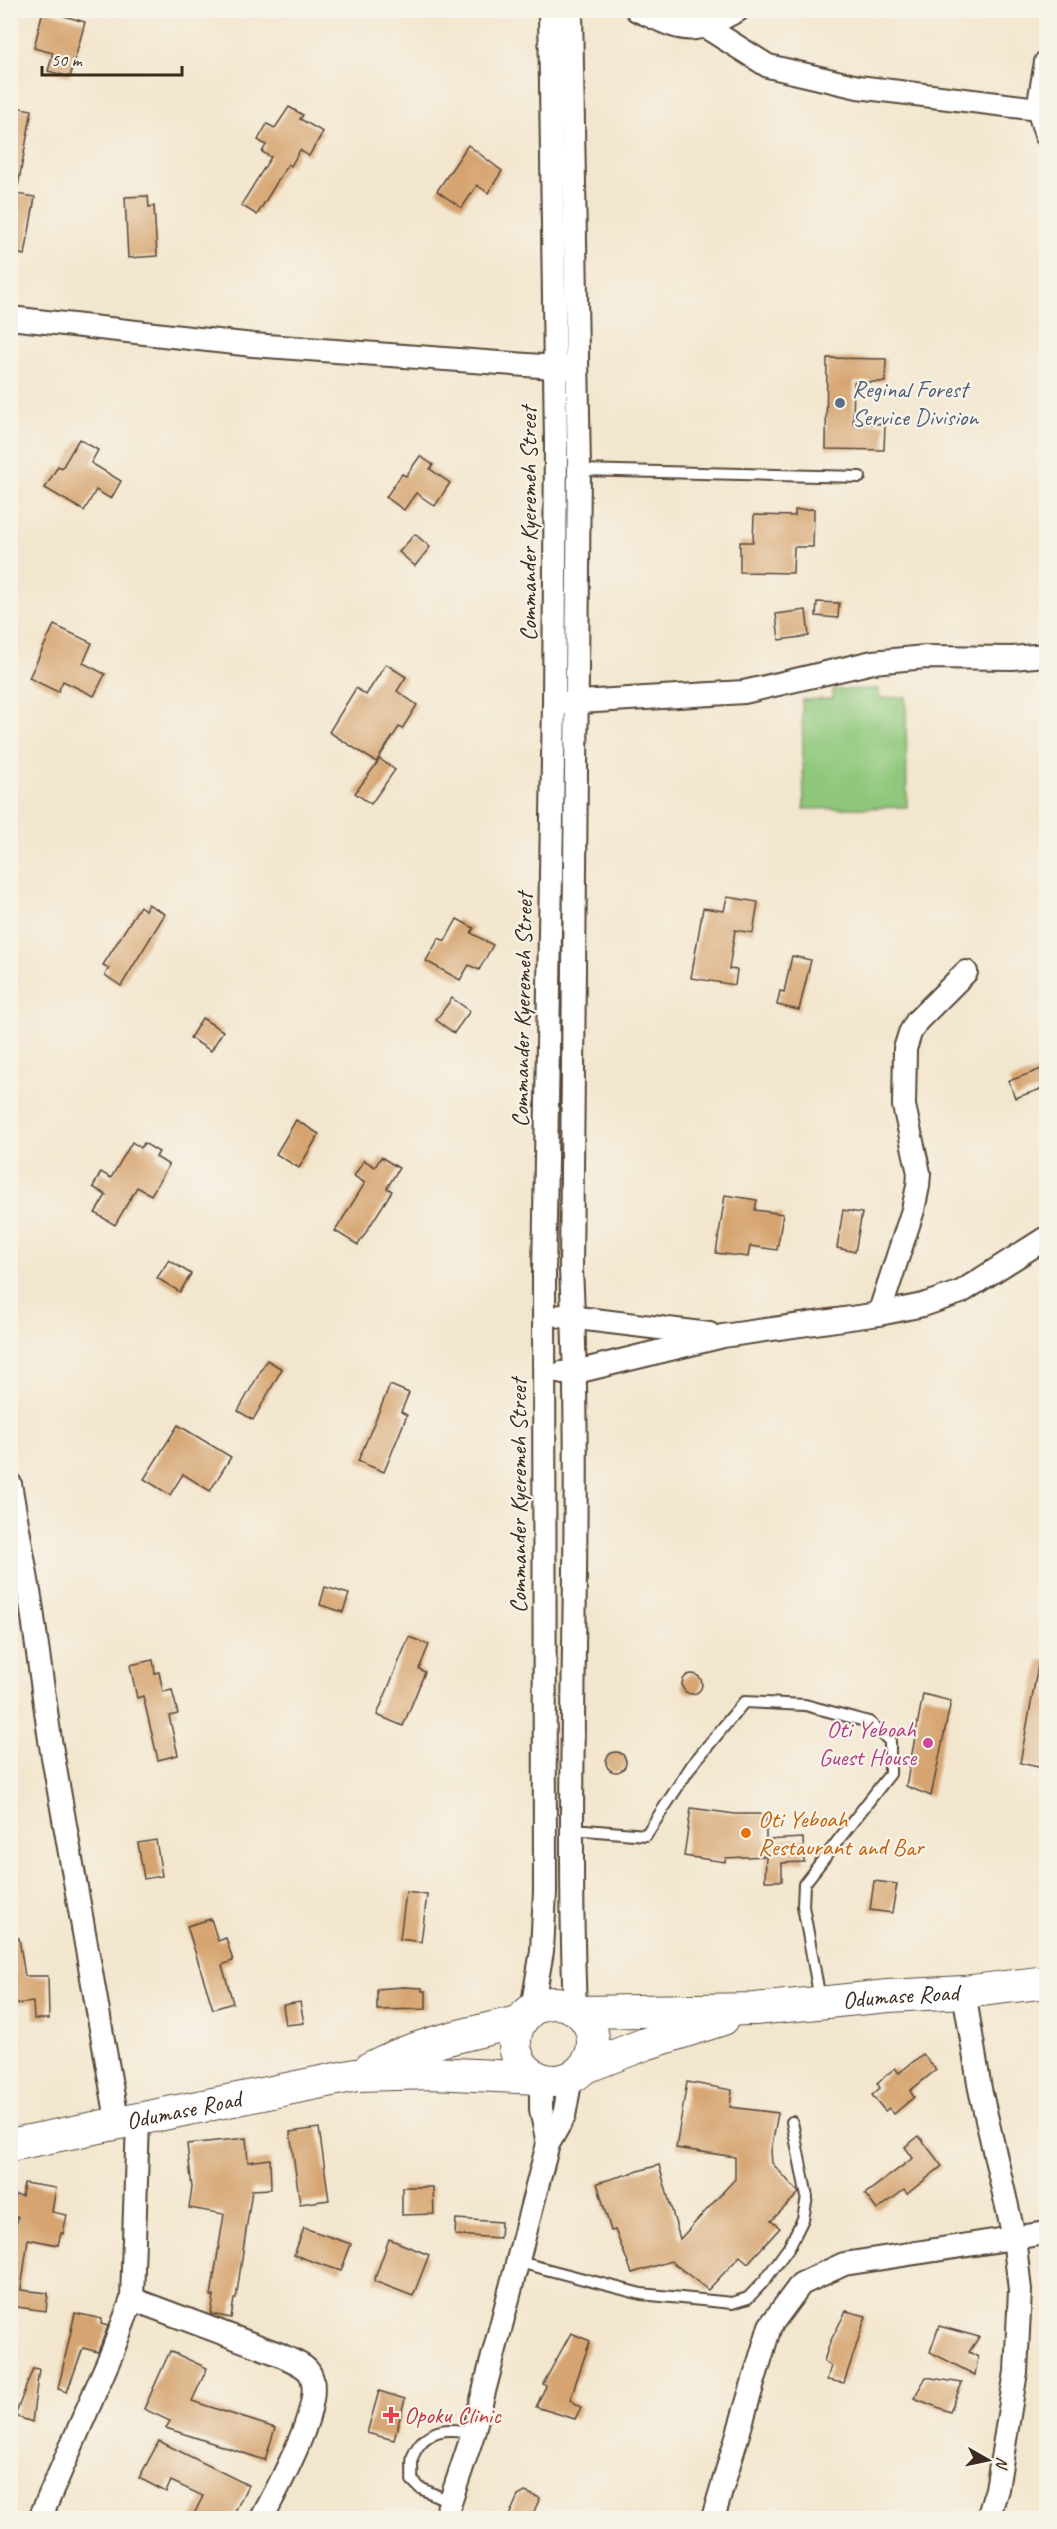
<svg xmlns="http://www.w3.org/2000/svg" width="1057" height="2529" viewBox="0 0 1057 2529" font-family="Caveat,sans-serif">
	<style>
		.green { fill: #8fc87b; stroke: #65794c; stroke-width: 1.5 }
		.building { fill: #d6a46f }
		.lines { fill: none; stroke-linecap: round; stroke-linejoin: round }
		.service-casing { stroke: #574638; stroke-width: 14 }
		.minor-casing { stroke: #574638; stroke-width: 26 }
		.secondary-casing { stroke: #574638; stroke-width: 34 }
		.service { stroke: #fff; stroke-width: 10 }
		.minor { stroke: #fff; stroke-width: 22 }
		.secondary { stroke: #fff; stroke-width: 32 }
		.service-dot { fill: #5c6f8a; stroke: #f7f3e8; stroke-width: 2 }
		.hotel-dot { fill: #d1479c; stroke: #f7f3e8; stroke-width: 2 }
		.food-dot { fill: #e8710a; stroke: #f7f3e8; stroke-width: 2 }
		.health-dot { fill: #e0444e; stroke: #f7f3e8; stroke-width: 2 }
		.labels { text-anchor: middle; stroke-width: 4.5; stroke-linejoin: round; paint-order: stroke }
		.service-label { font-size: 24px; fill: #4e5e75; stroke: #f7f3e8; text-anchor: start }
		.street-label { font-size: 24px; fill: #3b2a1e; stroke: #f7f3e8 }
		.hotel-label { font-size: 24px; fill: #b23c85; stroke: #f7f3e8; text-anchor: end }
		.food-label { font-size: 24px; fill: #c56008; stroke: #f7f3e8; text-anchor: start }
		.health-label { font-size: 24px; fill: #be3a42; stroke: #f7f3e8; text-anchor: start }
	</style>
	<rect width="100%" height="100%" fill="#f7f3e8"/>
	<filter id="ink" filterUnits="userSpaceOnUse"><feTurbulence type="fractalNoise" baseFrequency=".0167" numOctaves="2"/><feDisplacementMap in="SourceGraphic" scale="12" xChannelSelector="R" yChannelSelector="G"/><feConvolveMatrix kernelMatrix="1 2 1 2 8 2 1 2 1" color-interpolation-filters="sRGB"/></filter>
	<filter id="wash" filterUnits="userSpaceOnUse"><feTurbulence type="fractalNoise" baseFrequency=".008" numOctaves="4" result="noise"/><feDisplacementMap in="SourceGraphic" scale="24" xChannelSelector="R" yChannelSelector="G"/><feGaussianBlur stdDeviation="1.35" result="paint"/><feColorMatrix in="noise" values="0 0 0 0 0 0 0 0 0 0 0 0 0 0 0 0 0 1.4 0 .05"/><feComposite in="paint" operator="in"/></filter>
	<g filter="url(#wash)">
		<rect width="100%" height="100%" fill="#f3e6ce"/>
		<polygon class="green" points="878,689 879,698 906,697 907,807 804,809 802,700 833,699 833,690"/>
		<g id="blocks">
			<g class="building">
				<polygon points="43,10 85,22 70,77 48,71 53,53 34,48"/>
				<polygon points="10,106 32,110 18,186 10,186"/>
				<polygon points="289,107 303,115 300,119 323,132 309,156 300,150 291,166 288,164 257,215 241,205 271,157 262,152 266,145 258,140 267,124 275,128"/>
				<polygon points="468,145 502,171 488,193 477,185 462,208 437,191"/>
				<polygon points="10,193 35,197 25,255 10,252"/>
				<polygon points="148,196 149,207 154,206 157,256 128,258 125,197"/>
				<polygon points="827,358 886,359 885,382 854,382 853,423 885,424 884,450 826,449"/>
				<polygon points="79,439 98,450 91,463 121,481 111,499 96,490 84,511 45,488 58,466 62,468"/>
				<polygon points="420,456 433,465 430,469 450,483 435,506 416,493 404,510 386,497 402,474 406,476"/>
				<polygon points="814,509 813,547 794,547 793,573 740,572 740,542 753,542 754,515 795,516 795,510"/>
				<polygon points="415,534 430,547 415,566 399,552"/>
				<polygon points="817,602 839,603 838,618 816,616"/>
				<polygon points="806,610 809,636 779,640 776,614"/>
				<polygon points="54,625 92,643 83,663 105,674 94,696 63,681 58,692 29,678"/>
				<polygon points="386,664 406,677 397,691 417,705 402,729 399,727 376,762 329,732 356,688 366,695"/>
				<polygon points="380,759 395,770 371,804 355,793"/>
				<polygon points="727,897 758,902 753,933 735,930 729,969 737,970 735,985 691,978 703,908 724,911"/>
				<polygon points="148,904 165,914 121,986 105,975 109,968 103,965 140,906 145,910"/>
				<polygon points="457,919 474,928 471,933 493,945 479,970 469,965 460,980 426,961 439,938 445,941"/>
				<polygon points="792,956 811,960 799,1010 777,1005 780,991 784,992"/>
				<polygon points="452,998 470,1011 454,1033 436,1020"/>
				<polygon points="202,1018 223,1031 211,1051 190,1038"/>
				<polygon points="1047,1067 1047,1087 1015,1098 1009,1081"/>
				<polygon points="296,1120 319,1134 299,1168 276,1154"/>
				<polygon points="132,1142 141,1148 144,1143 159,1152 156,1157 169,1165 151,1195 137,1187 115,1225 95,1213 106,1195 93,1187 101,1172 111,1178"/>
				<polygon points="381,1157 399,1168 387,1188 392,1191 358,1245 335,1231 365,1183 354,1176 364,1160 375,1167"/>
				<polygon points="725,1195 757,1200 755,1210 783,1214 777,1250 750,1246 748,1257 716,1253"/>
				<polygon points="843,1210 862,1213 855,1252 837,1248"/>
				<polygon points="169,1260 191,1274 180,1292 157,1278"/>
				<polygon points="267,1360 282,1369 253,1420 238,1411"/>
				<polygon points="390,1385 409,1393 401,1412 407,1415 384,1472 358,1461"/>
				<polygon points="178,1425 231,1457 210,1491 183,1474 170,1495 144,1479"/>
				<polygon points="325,1587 349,1594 343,1612 320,1605"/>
				<polygon points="409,1637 429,1645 419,1669 425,1672 403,1726 377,1715"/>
				<polygon points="153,1660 155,1673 159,1672 163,1692 172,1690 178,1714 169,1716 178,1755 158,1760 143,1696 137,1698 130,1665"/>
				<polygon points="1039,1660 1047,1660 1047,1751 1043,1768 1020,1763"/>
				<circle cx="692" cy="1684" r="10"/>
				<polygon points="923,1694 951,1701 931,1796 906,1786"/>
				<circle cx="616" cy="1762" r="10"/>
				<polygon points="691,1808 735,1814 766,1814 766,1840 803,1838 804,1862 782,1863 782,1881 765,1881 766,1856 726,1858 725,1862 684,1856"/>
				<polygon points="156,1840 162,1876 144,1879 138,1843"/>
				<polygon points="874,1881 897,1884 892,1913 870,1910"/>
				<polygon points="406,1892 427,1895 421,1942 400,1939"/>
				<polygon points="211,1919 218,1941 226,1938 233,1961 222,1965 233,2003 213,2009 187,1926"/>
				<polygon points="10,1938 19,1938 25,1976 48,1976 49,2019 34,2019 33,2002 10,2005"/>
				<polygon points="403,1987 422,1988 422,1991 426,1991 426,2009 377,2010 377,1989"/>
				<polygon points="300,2002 304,2023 286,2025 283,2005"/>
				<polygon points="923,2054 936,2070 910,2091 914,2097 894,2114 889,2108 885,2111 872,2095 880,2088 877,2083 895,2068 899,2073"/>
				<polygon points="687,2082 732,2090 730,2107 778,2113 771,2151 772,2163 799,2193 771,2221 780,2228 748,2263 740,2256 708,2290 671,2261 632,2273 615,2230 611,2231 597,2183 659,2165 680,2239 735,2179 735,2157 676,2148"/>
				<polygon points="319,2128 329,2200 300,2204 290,2132"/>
				<polygon points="919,2136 942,2166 907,2194 904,2190 877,2210 865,2194 913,2158 905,2147"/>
				<polygon points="246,2138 248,2162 270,2159 271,2189 252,2190 236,2299 234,2299 231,2318 211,2314 214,2296 211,2296 224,2214 189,2208 192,2188 187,2144"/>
				<polygon points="24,2183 56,2188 52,2212 67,2215 63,2234 61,2233 58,2245 28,2239 21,2290 48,2293 46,2311 10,2306 10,2249 18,2217 11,2216 15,2195 22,2196"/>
				<polygon points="402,2187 433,2187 434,2214 402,2215"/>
				<polygon points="456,2219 501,2222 500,2238 455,2235"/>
				<polygon points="304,2228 351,2244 341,2271 294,2255"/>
				<polygon points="389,2239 429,2255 413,2296 374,2281"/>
				<polygon points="846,2311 866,2316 844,2383 827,2380 831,2366 824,2361 830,2342"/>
				<polygon points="75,2313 102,2319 101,2324 108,2326 98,2352 83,2348 67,2392 58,2389"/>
				<polygon points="939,2326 979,2337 969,2352 978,2357 975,2375 930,2352"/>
				<polygon points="571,2333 590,2341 570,2400 581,2407 575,2419 536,2407 546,2386 543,2384"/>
				<polygon points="170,2351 207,2368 192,2401 275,2428 265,2460 166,2428 170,2421 144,2409"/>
				<polygon points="33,2368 39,2369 32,2422 15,2416"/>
				<polygon points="926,2377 962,2383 950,2412 914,2398"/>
				<polygon points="379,2391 405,2399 394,2440 367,2433"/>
				<polygon points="159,2441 248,2485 232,2518 192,2518 203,2496 171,2481 166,2492 139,2478"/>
				<polygon points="525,2492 540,2498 531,2518 508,2518 518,2496"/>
			</g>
		</g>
	</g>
	<g filter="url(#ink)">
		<use href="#blocks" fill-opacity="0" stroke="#574638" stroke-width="1.5"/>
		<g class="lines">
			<g class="service-casing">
				<g id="service">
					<polyline points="579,470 860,477"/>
					<polyline points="573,1829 646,1835 692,1765 744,1702 805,1705 869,1722 890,1741 890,1774 804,1884 803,1906 820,1999"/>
					<polyline points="519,2262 641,2294 732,2303 748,2298 765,2280 789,2247 803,2219 807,2197 792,2122"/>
					<path d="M451,2502L420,2488L412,2480C413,2473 411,2462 413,2456C424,2429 448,2426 473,2434"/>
				</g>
			</g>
			<g class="minor-casing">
				<g id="minor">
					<path d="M571,10L579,470L571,1270C584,1516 565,1763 575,2009"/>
					<path d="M637,10C687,32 688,37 738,10"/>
					<polyline points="706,27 768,66 858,87 1038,109"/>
					<polyline points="1046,62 1038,109 1046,135"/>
					<polyline points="10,318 253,345 568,368"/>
					<polyline points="563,703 744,692 873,662 925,657 1012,658 1046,655"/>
					<polyline points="879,1314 913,1210 918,1186 919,1173 904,1106 905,1049 910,1033 917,1021 966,972"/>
					<polyline points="561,1316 709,1334"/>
					<polyline points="562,1373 576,1372 723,1336 879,1314 923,1305 961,1292 1046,1238"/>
					<polyline points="10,1484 31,1603 50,1740 118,2125"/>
					<polyline points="964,1992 980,2089 1014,2237 1020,2290 1016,2372 997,2489 988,2518"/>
					<polyline points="532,2009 542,1951 545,1892 544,1274 554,703 556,444 550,10"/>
					<polyline points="541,2079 541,2109 548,2144"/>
					<path d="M132,2299L281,2355C290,2360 303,2364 309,2372C328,2399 276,2491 262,2518"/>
					<polyline points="40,2518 111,2355 132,2299 138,2121"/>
					<polyline points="445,2518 473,2434 548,2144 564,2116 571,2077"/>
					<polyline points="713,2518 770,2326 801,2284 844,2264 1046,2233"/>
				</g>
			</g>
			<g class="secondary-casing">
				<g id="secondary">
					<circle cx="554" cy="2042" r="39"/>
					<path id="s1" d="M580,2012L755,2009L888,1996L964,1992L1046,1982"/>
					<path d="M370,2068C417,2043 470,2034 521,2021"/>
					<polyline points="583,2068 645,2044 723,2019"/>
					<path id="s2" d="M10,2145L356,2075L433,2073L538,2078"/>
				</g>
			</g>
			<use href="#service" class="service"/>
			<use href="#minor" class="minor"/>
			<use href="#secondary" class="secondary"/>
		</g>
	</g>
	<circle class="service-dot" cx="840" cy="403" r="6"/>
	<circle class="hotel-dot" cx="928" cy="1743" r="6"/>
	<circle class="food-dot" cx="746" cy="1833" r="6"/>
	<path class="health-dot" d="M388 2406h6v6h6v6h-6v6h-6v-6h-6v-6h6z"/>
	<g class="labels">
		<g class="service-label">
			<text x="852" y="397">Reginal Forest<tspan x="852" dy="28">Service Division</tspan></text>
		</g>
		<g class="street-label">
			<text transform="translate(528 524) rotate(-90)" y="8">Commander Kyeremeh Street</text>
			<text transform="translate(522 1010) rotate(-89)" y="8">Commander Kyeremeh Street</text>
			<text transform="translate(518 1496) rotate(-90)" y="8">Commander Kyeremeh Street</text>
			<text dy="8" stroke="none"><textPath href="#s1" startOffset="321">Odumase Road</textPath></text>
			<text dy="8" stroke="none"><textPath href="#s2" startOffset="177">Odumase Road</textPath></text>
		</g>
		<g class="hotel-label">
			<text x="916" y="1737">Oti Yeboah<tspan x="916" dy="28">Guest House</tspan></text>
		</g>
		<g class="food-label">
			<text x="758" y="1827">Oti Yeboah<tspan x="758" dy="28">Restaurant and Bar</tspan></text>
		</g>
		<g class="health-label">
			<text x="404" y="2423">Opoku Clinic</text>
		</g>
	</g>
	<rect width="1057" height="2529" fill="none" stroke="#f7f3e8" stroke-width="36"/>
	<g transform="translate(988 2460) rotate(99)" stroke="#f7f3e8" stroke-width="4.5" paint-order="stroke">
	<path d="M0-4.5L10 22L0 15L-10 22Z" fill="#3b2a1e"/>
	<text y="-9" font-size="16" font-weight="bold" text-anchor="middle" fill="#3b2a1e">N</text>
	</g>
	<path d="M42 66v9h140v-9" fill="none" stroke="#3b2a1e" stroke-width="3"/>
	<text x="51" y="66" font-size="18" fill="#3b2a1e" stroke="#f7f3e8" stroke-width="4.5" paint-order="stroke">50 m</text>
</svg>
